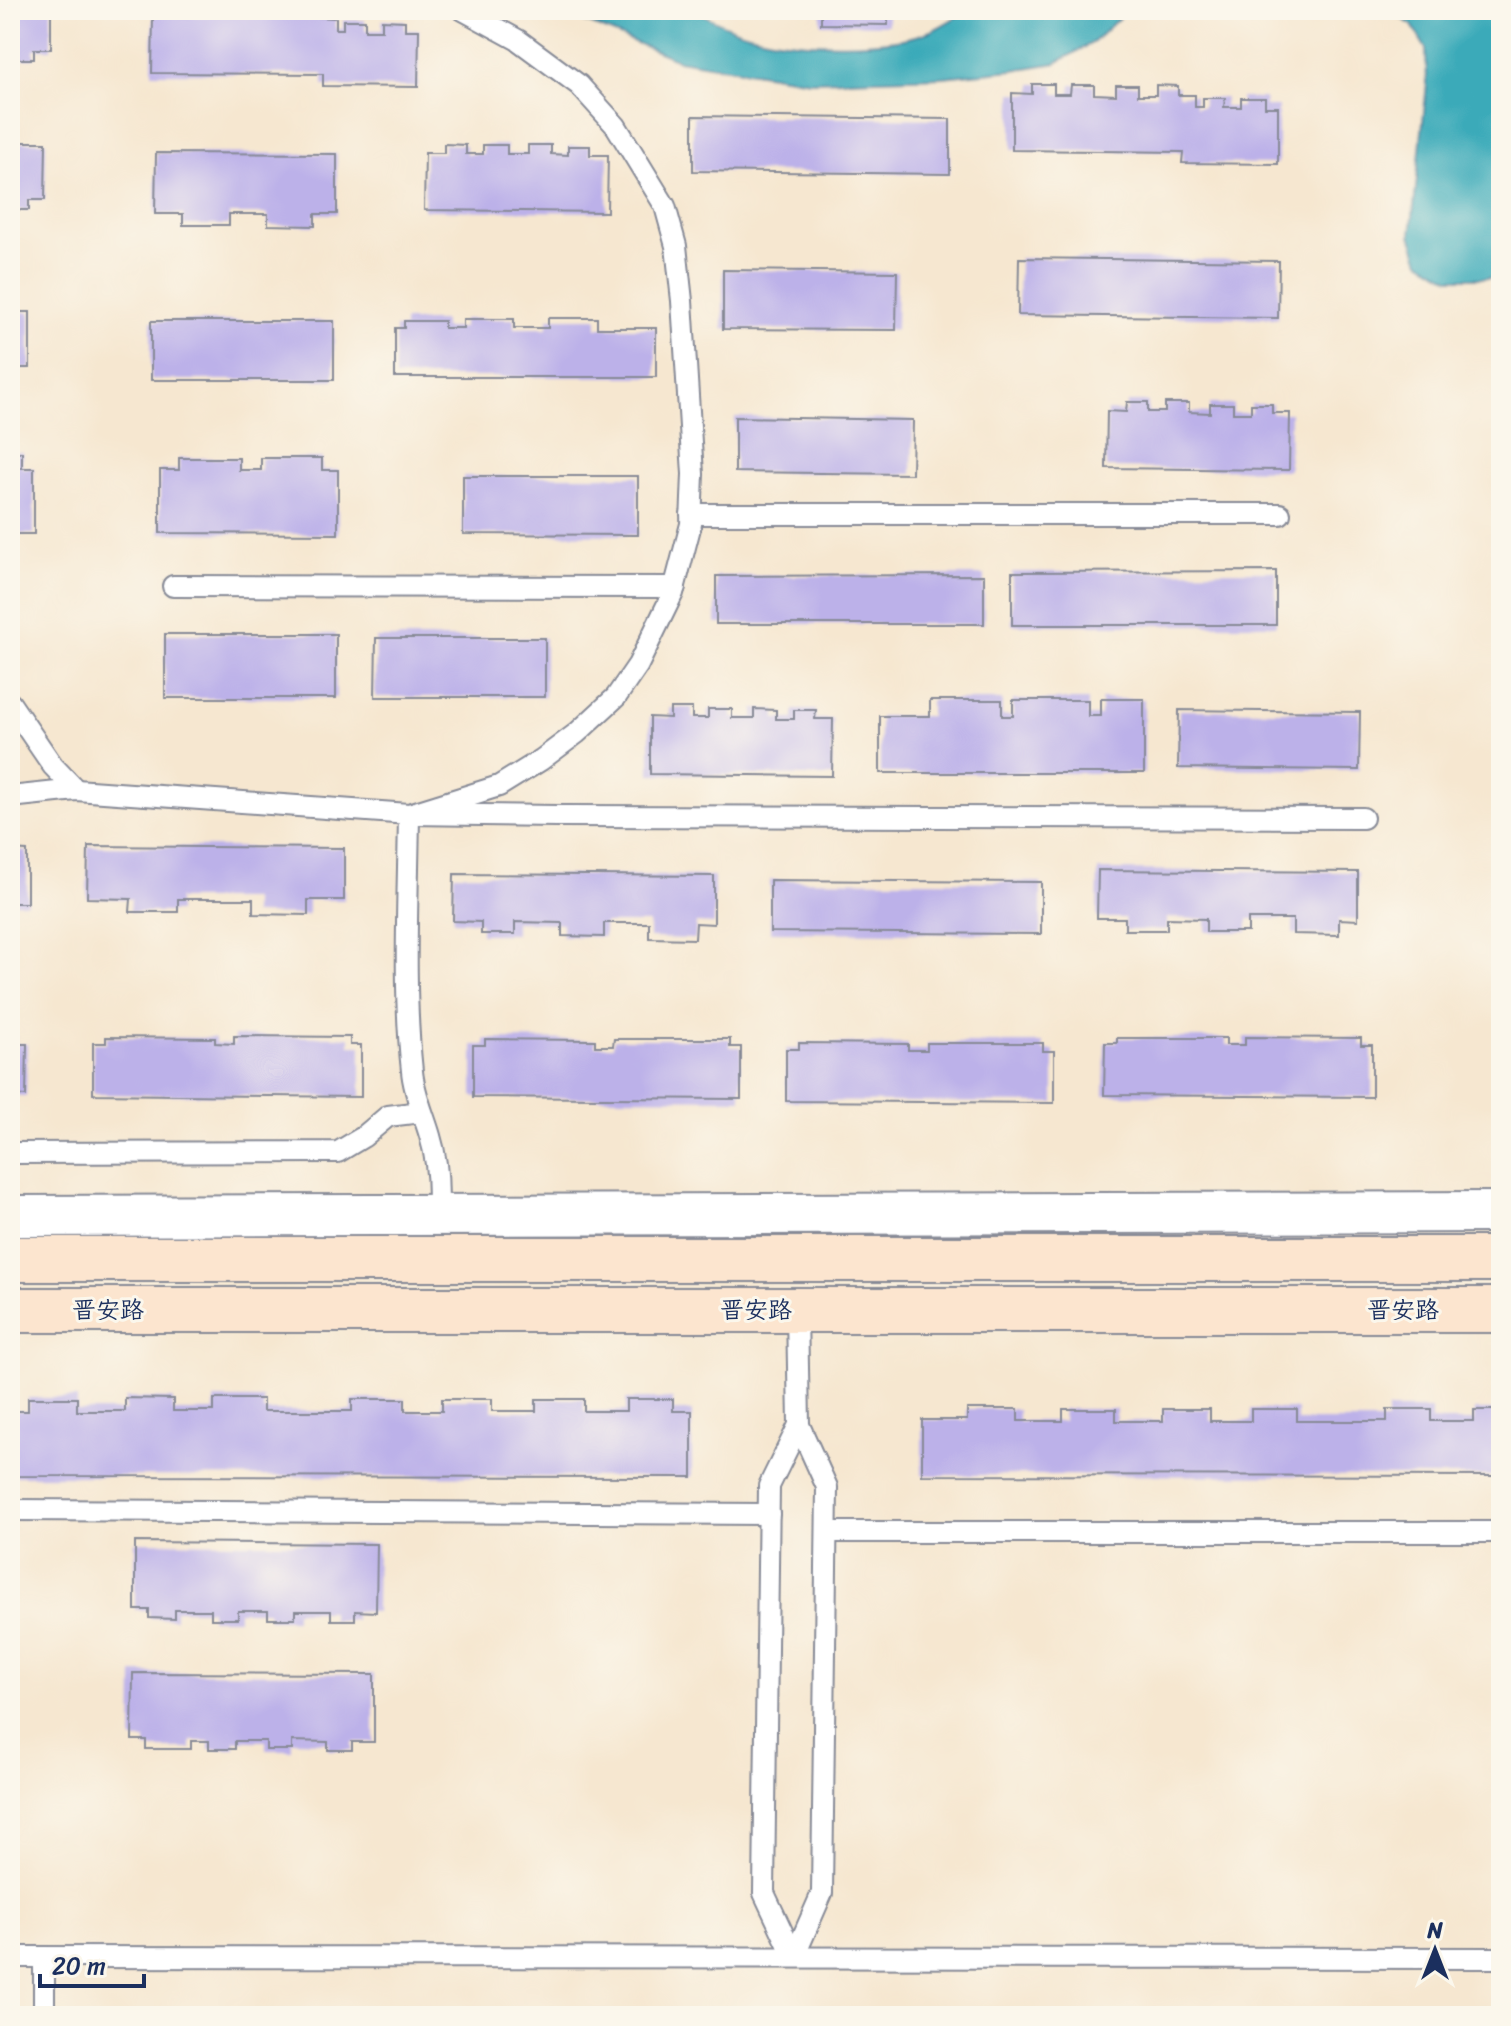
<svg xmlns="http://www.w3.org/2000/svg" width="1511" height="2026" viewBox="0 0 1511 2026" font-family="Sriracha,'LXGW WenKai TC',sans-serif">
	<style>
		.water { fill: #3baab9; stroke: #2b6c8c; stroke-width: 2 }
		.building { fill: #bcb1e9 }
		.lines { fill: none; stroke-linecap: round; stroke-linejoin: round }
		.lane-casing { stroke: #888b97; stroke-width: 24 }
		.street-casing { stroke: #888b97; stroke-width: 44 }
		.secondary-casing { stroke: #888b97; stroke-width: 48 }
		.lane { stroke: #fff; stroke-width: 20 }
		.street { stroke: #fff; stroke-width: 40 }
		.secondary { stroke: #fce5cf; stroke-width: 44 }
		.labels { text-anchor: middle; stroke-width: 6; stroke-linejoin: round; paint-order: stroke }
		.street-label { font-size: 24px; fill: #1b2f5e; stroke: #fbf7ec }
	</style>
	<rect width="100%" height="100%" fill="#fbf7ec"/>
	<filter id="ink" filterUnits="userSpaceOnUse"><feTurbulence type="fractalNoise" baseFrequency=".0125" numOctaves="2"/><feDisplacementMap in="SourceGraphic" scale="16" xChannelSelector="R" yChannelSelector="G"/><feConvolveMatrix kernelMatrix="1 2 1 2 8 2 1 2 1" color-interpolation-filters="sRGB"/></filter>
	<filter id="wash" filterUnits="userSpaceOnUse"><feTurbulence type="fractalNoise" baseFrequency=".006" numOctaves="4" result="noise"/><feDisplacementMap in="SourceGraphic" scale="32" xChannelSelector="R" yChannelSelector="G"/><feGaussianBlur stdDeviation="1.8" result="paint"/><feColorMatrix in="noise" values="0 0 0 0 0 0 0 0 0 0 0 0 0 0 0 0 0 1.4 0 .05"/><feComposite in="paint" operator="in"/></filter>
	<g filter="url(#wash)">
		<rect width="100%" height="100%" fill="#f6e7d0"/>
		<g class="water">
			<path d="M556,10H695C714,21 735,31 757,36C800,46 887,48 928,32C942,27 955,16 971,10H1127L1094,42L1056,63L1013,70L942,77L810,81L678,60Z"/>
			<polygon points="1387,10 1501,10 1501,275 1488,278 1450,278 1420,261 1411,235 1427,84 1426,49 1412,25"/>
		</g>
		<g id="blocks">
			<g class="building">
				<polygon points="10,10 51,10 51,49 34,49 34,59 10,59"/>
				<polygon points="172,10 194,10 194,16 211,16 211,10 235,10 234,16 256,17 256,10 279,10 279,17 297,17 297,10 318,10 318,17 336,18 336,29 343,29 343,20 365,20 365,30 382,30 382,20 405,21 405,30 419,30 418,87 323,86 323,74 152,73 153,16 172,16"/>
				<polygon points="821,10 888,10 888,25 821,24"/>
				<polygon points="1032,84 1054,84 1054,94 1070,94 1071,85 1094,85 1094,94 1116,95 1116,85 1138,85 1138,95 1156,95 1156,85 1178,86 1178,95 1195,95 1195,107 1203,107 1203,98 1225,98 1224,107 1241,107 1241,98 1265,98 1265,107 1278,107 1278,164 1182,163 1183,152 1012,150 1012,93 1032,94"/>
				<polygon points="693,116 950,119 950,174 693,171"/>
				<polygon points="10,142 46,142 45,200 29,200 29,210 10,210"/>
				<polygon points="444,144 466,145 466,154 483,154 483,145 507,145 507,154 528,154 528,145 551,145 551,154 568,155 568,146 590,146 590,155 608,155 607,212 424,210 425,153 444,153"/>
				<polygon points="156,153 337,154 337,214 315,214 315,226 268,225 268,214 229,214 229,225 183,225 183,214 155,214"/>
				<polygon points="1019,258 1279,261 1278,318 1018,315"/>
				<polygon points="723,270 897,272 896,330 723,329"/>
				<rect x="10" y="312" width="20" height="56"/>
				<polygon points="548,318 597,318 597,328 656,328 656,377 395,377 395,328 404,328 404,321 444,321 444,328 463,328 463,319 514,319 514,328 548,328"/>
				<rect x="151" y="321" width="183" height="59"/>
				<polygon points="1127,402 1148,402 1148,412 1165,412 1165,403 1189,403 1189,412 1210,413 1210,404 1233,404 1233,413 1251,413 1251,404 1272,404 1272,413 1290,413 1289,470 1106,468 1107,411 1126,412"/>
				<polygon points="735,417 913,420 912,474 735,472"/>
				<polygon points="10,452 22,452 22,468 34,468 34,534 10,534"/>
				<polygon points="179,458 239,458 239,470 261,470 261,458 322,458 322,470 338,470 338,534 160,533 160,470 179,470"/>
				<polygon points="463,476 638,476 638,535 463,534"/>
				<polygon points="1276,571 1276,625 1012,625 1012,572"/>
				<polygon points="984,575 984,624 716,624 716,576"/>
				<rect x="165" y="634" width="171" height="64"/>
				<polygon points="376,638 545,638 545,697 375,697"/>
				<polygon points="1101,699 1144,699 1144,773 880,773 880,716 930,716 930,700 1002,700 1002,716 1013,716 1013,700 1088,700 1088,716 1101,716"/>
				<polygon points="670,708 692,708 692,718 708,718 708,709 732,709 732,718 754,718 754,709 776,710 776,719 794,719 794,710 816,710 815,719 833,719 832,776 650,774 650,717 670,718"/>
				<polygon points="1179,710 1360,712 1359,770 1178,768"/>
				<polygon points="88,846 344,848 344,900 308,900 308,915 253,914 253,899 178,899 178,912 130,912 131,899 87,898"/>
				<polygon points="10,850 27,851 27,903 10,903"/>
				<polygon points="1098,870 1358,872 1358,920 1339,919 1339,935 1293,934 1293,919 1248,919 1248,932 1206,932 1206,919 1167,918 1167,930 1125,930 1125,918 1097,918"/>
				<polygon points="454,874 714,876 714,924 696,923 695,939 649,938 649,923 604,923 604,937 562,936 562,923 515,922 515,934 481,934 481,922 453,921"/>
				<polygon points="770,880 1041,882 1041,934 770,932"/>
				<polygon points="10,1036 16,1036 16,1044 27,1044 26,1096 10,1095"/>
				<polygon points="234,1036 350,1037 350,1045 361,1045 361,1097 93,1094 93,1043 106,1043 106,1037 215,1038 215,1043 234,1044"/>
				<polygon points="1245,1037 1361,1038 1361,1045 1372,1045 1372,1097 1104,1095 1105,1043 1117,1043 1117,1038 1226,1038 1226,1045 1245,1045"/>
				<polygon points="485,1039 595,1040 595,1046 613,1046 614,1039 730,1039 730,1047 741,1047 741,1099 473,1097 473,1045 485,1045"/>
				<polygon points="799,1043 908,1044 908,1050 927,1050 927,1043 1043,1043 1043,1051 1054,1051 1054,1103 786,1101 786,1049 799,1049"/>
				<polygon points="28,1398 77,1398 77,1411 125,1411 125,1398 173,1399 173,1411 214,1411 214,1399 263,1399 263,1411 352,1411 352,1399 405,1399 405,1411 442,1411 442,1399 492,1399 492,1411 536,1411 536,1399 584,1399 584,1411 626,1411 626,1399 673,1399 673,1411 692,1411 692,1477 10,1476 10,1411 28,1411"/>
				<polygon points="967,1409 1018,1409 1018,1421 1063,1421 1063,1409 1116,1409 1116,1421 1163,1421 1163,1409 1210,1409 1210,1421 1251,1421 1251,1409 1297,1409 1297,1421 1387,1421 1387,1409 1431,1409 1431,1421 1474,1421 1474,1410 1501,1410 1501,1476 922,1475 922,1420 967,1420"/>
				<polygon points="135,1542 377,1544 376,1612 355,1611 355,1620 331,1620 331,1611 295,1611 295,1619 268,1619 268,1611 238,1611 238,1619 211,1619 211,1610 175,1610 175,1619 149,1618 149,1610 135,1610"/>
				<polygon points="133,1673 374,1674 374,1742 352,1742 352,1750 328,1750 328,1742 292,1741 292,1750 266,1750 266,1741 235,1741 235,1749 209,1749 209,1741 191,1741 191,1749 146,1749 146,1740 132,1740"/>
			</g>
		</g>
	</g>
	<g filter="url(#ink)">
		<use href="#blocks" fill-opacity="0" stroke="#888b97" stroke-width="2"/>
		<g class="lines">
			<g class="lane-casing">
				<g id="lane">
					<polyline points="691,514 1280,514"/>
					<polyline points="173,586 675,587"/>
					<polyline points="10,703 53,766 76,790"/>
					<polyline points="10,797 76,790 409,814 557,816 1363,818"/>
					<polyline points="10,1153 338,1152 363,1137 388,1116 421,1112"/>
					<path d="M437,1215C439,1188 438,1162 430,1136C424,1115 414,1094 412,1071C403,988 408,898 409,814L499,786L541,760L577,733L616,697L638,665L673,593L691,524L693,474L682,301L676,246L665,206L616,126L579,85L518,40L463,10"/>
					<polyline points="10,1510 769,1514"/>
					<polyline points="827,1532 1501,1532"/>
					<polyline points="10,1957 1501,1958"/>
					<polyline points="44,1957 44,2016"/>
					<polyline points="794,1957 822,1893 827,1487 799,1425 797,1310"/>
					<polyline points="794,1957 764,1893 769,1486 799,1425"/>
				</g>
			</g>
			<g class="street-casing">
				<polyline id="street" points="10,1216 1501,1212"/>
			</g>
			<g class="secondary-casing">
				<g id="secondary">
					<polyline points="10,1259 1501,1259"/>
					<polyline points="10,1310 1501,1310"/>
				</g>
			</g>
			<use href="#lane" class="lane"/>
			<use href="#street" class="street"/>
			<use href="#secondary" class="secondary"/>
		</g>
	</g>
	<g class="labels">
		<g class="street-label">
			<text x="108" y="1318">晋安路</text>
			<text x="756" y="1318">晋安路</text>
			<text x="1403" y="1318">晋安路</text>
		</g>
	</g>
	<rect width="1511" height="2026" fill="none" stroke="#fbf7ec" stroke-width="40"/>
	<g transform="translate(1435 1950)" stroke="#fbf7ec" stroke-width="6" paint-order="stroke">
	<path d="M0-6L14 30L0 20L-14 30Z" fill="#1b2f5e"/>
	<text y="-12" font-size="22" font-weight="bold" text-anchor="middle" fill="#1b2f5e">N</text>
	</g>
	<path d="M40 1974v12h104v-12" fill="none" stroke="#1b2f5e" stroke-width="4"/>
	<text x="52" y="1974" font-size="24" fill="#1b2f5e" stroke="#fbf7ec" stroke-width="6" paint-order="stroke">20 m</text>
</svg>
